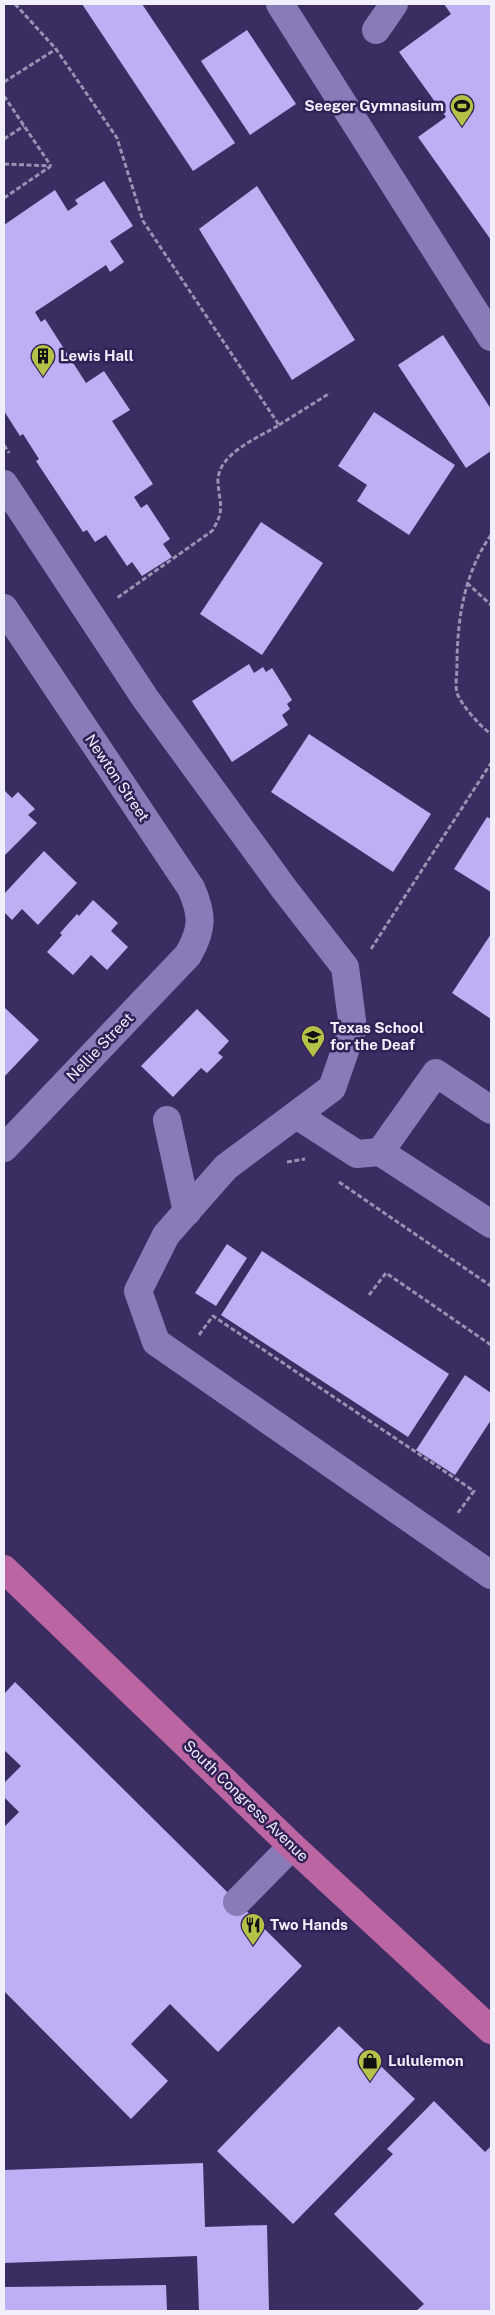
<svg xmlns="http://www.w3.org/2000/svg" width="495" height="2315" viewBox="0 0 495 2315" font-family="'Public Sans',sans-serif">
	<style>
		.building { fill: #beaef4 }
		.lines { fill: none; stroke-linecap: round; stroke-linejoin: round }
		.path { stroke: #9991b2; stroke-width: 3; stroke-dasharray: 5 2.5; stroke-linecap: butt }
		.minor { stroke: #897bb8; stroke-width: 28 }
		.major { stroke: #bb65a3; stroke-width: 28 }
		.labels { text-anchor: middle; stroke-width: 5; stroke-linejoin: round; paint-order: stroke }
		.poi-label { font-size: 15px; font-weight: bold; fill: #f1effc; stroke: #312156; text-anchor: start }
		.street-label { font-size: 15px; fill: #f1effc; stroke: #312156 }
	</style>
	<rect width="100%" height="100%" fill="#3b2c62"/>
	<g class="building">
		<polygon points="82,4 142,4 235,143 193,171"/>
		<polygon points="444,4 491,4 491,240 418,137 446,117 399,52 451,14"/>
		<polygon points="247,30 296,104 250,135 201,61"/>
		<polygon points="104,181 133,226 110,241 124,262 110,272 106,265 35,312 41,322 45,319 86,383 104,371 130,410 112,421 153,484 134,497 141,508 147,504 170,539 163,544 172,557 142,576 132,562 127,566 106,535 95,542 87,530 83,532 36,461 39,459 23,434 20,436 4,411 4,225 55,190 68,211 78,204 75,200"/>
		<polygon points="257,186 355,340 292,380 199,229"/>
		<polygon points="443,335 491,409 491,451 466,468 398,365"/>
		<polygon points="374,412 455,465 409,535 357,501 367,485 338,466"/>
		<polygon points="261,522 323,563 262,655 200,614"/>
		<polygon points="249,664 254,673 263,667 266,672 272,668 292,700 287,704 290,709 282,715 288,725 232,762 192,701"/>
		<polygon points="309,734 431,814 393,872 271,792"/>
		<polygon points="4,790 12,798 18,792 35,809 28,815 37,823 4,856"/>
		<polygon points="487,817 491,819 491,892 454,869"/>
		<polygon points="44,851 77,883 38,925 22,909 12,920 4,912 4,894"/>
		<polygon points="93,900 118,923 111,931 128,947 107,970 91,955 73,975 47,952 62,935 60,933 77,914 79,916"/>
		<polygon points="491,934 491,1019 452,993"/>
		<polygon points="5,1008 39,1040 4,1077 4,1010"/>
		<polygon points="197,1009 229,1041 218,1053 223,1057 207,1073 201,1068 173,1097 141,1066"/>
		<polygon points="227,1244 247,1258 216,1306 195,1293"/>
		<polygon points="262,1251 449,1374 408,1437 221,1315"/>
		<polygon points="465,1375 491,1393 491,1420 455,1475 416,1450"/>
		<polygon points="15,1682 302,1966 218,2052 170,2004 131,2044 168,2081 131,2119 4,1991 4,1827 19,1812 4,1797 4,1783 21,1766 4,1750 4,1694"/>
		<polygon points="339,2026 415,2099 293,2224 217,2151"/>
		<polygon points="434,2101 485,2152 491,2146 491,2311 416,2311 424,2304 334,2214 393,2154 387,2149"/>
		<polygon points="203,2163 205,2227 267,2225 269,2311 199,2311 197,2256 4,2263 4,2170"/>
		<polygon points="166,2285 167,2311 4,2311 4,2287"/>
	</g>
	<g class="lines">
		<g class="path">
			<path d="M15,4L56,49L117,138L143,221L279,425C258,438 216,454 218,483C220,506 225,510 212,531L117,598"/>
			<polyline points="4,82 56,49"/>
			<polyline points="4,96 51,166"/>
			<polyline points="4,139 24,126"/>
			<polyline points="4,164 51,166"/>
			<polyline points="4,198 51,166"/>
			<polyline points="279,425 330,393"/>
			<polyline points="4,445 9,453"/>
			<path d="M491,535C464,573 457,620 457,666C457,674 455,686 457,693C462,706 480,726 491,734"/>
			<polyline points="467,583 491,605"/>
			<polyline points="371,949 491,763"/>
			<polyline points="287,1162 305,1159"/>
			<polyline points="339,1182 491,1286"/>
			<polyline points="369,1295 386,1273 491,1345"/>
			<polyline points="199,1335 213,1316 474,1491 457,1514"/>
		</g>
		<g class="minor">
			<polyline points="280,4 491,337"/>
			<polyline points="376,30 394,4"/>
			<polyline points="4,484 145,698 285,890 345,967 353,1028 332,1088 226,1167 166,1235 138,1291 156,1342 491,1575"/>
			<path d="M4,608L191,888C203,915 203,929 188,955L4,1148"/>
			<polyline points="298,1116 357,1154 380,1152 491,1224"/>
			<polyline points="167,1120 187,1212"/>
			<polyline points="380,1152 436,1073 491,1110"/>
			<polyline points="237,1902 292,1846"/>
		</g>
		<polyline class="major" points="4,1569 292,1846 491,2030"/>
	</g>
	<defs>
		<g id="stadium-pin" transform="scale(1.25)"><path d="M0 17L-7.5 6A9.5 9.5 0 1 1 7.5 6Z" fill="#b6c148" stroke="#312156"/><path d="M0-5a6.5 5 0 1 0 0 10a6.5 5 0 1 0 0-10ZM-3.5-1.8h7v3.6h-7Z" fill="#111"/></g>
		<g id="building-pin" transform="scale(1.25)"><path d="M0 17L-7.5 6A9.5 9.5 0 1 1 7.5 6Z" fill="#b6c148" stroke="#312156"/><path d="M-4-6H4V6H1V3H-1V6H-4ZM-2.5-4.3h1.7v1.8h-1.7ZM.8-4.3h1.7v1.8H.8ZM-2.5-1h1.7V.8h-1.7ZM.8-1h1.7V.8H.8Z" fill="#111"/></g>
		<g id="school-pin" transform="scale(1.25)"><path d="M0 17L-7.5 6A9.5 9.5 0 1 1 7.5 6Z" fill="#b6c148" stroke="#312156"/><path d="M0-5L7-2L0 1L-7-2ZM-4 1L0 2.5L4 1V4Q0 6-4 4Z" fill="#111"/></g>
		<g id="restaurant-pin" transform="scale(1.25)"><path d="M0 17L-7.5 6A9.5 9.5 0 1 1 7.5 6Z" fill="#b6c148" stroke="#312156"/><path d="M-5-6h1v4h1v-4h1v4h1v-4h1v5L-1.5 .5V6h-2V.5L-5-1ZM5-6V6H3V1.5H1.5Q1.5-4 5-6Z" fill="#111"/></g>
		<g id="shop-pin" transform="scale(1.25)"><path d="M0 17L-7.5 6A9.5 9.5 0 1 1 7.5 6Z" fill="#b6c148" stroke="#312156"/><path d="M-5-2.5h2.3a2.7 3.5 0 0 1 5.4 0H5L5.5 6h-11ZM-1.5-2.5h3a1.5 2.3 0 0 0-3 0Z" fill="#111"/></g>
	</defs>
	<g fill-rule="evenodd">
		<use href="#stadium-pin" x="462" y="106"/>
		<use href="#building-pin" x="43" y="356"/>
		<use href="#school-pin" x="313" y="1037"/>
		<use href="#restaurant-pin" x="253" y="1925"/>
		<use href="#shop-pin" x="370" y="2061"/>
	</g>
	<g class="labels">
		<g class="poi-label">
			<text x="444" y="111" text-anchor="end">Seeger Gymnasium</text>
			<text x="60" y="361">Lewis Hall</text>
			<text x="330" y="1033">Texas School<tspan x="330" dy="17">for the Deaf</tspan></text>
			<text x="270" y="1930">Two Hands</text>
			<text x="388" y="2066">Lululemon</text>
		</g>
		<g class="street-label">
			<text transform="translate(117 778) rotate(56)" y="5">Newton Street</text>
			<text transform="translate(100 1047) rotate(-46)" y="5">Nellie Street</text>
			<text transform="translate(246 1801) rotate(44)" y="5">South Congress Avenue</text>
		</g>
	</g>
	<rect width="495" height="2315" fill="none" stroke="#f1effc" stroke-width="10"/>
</svg>
